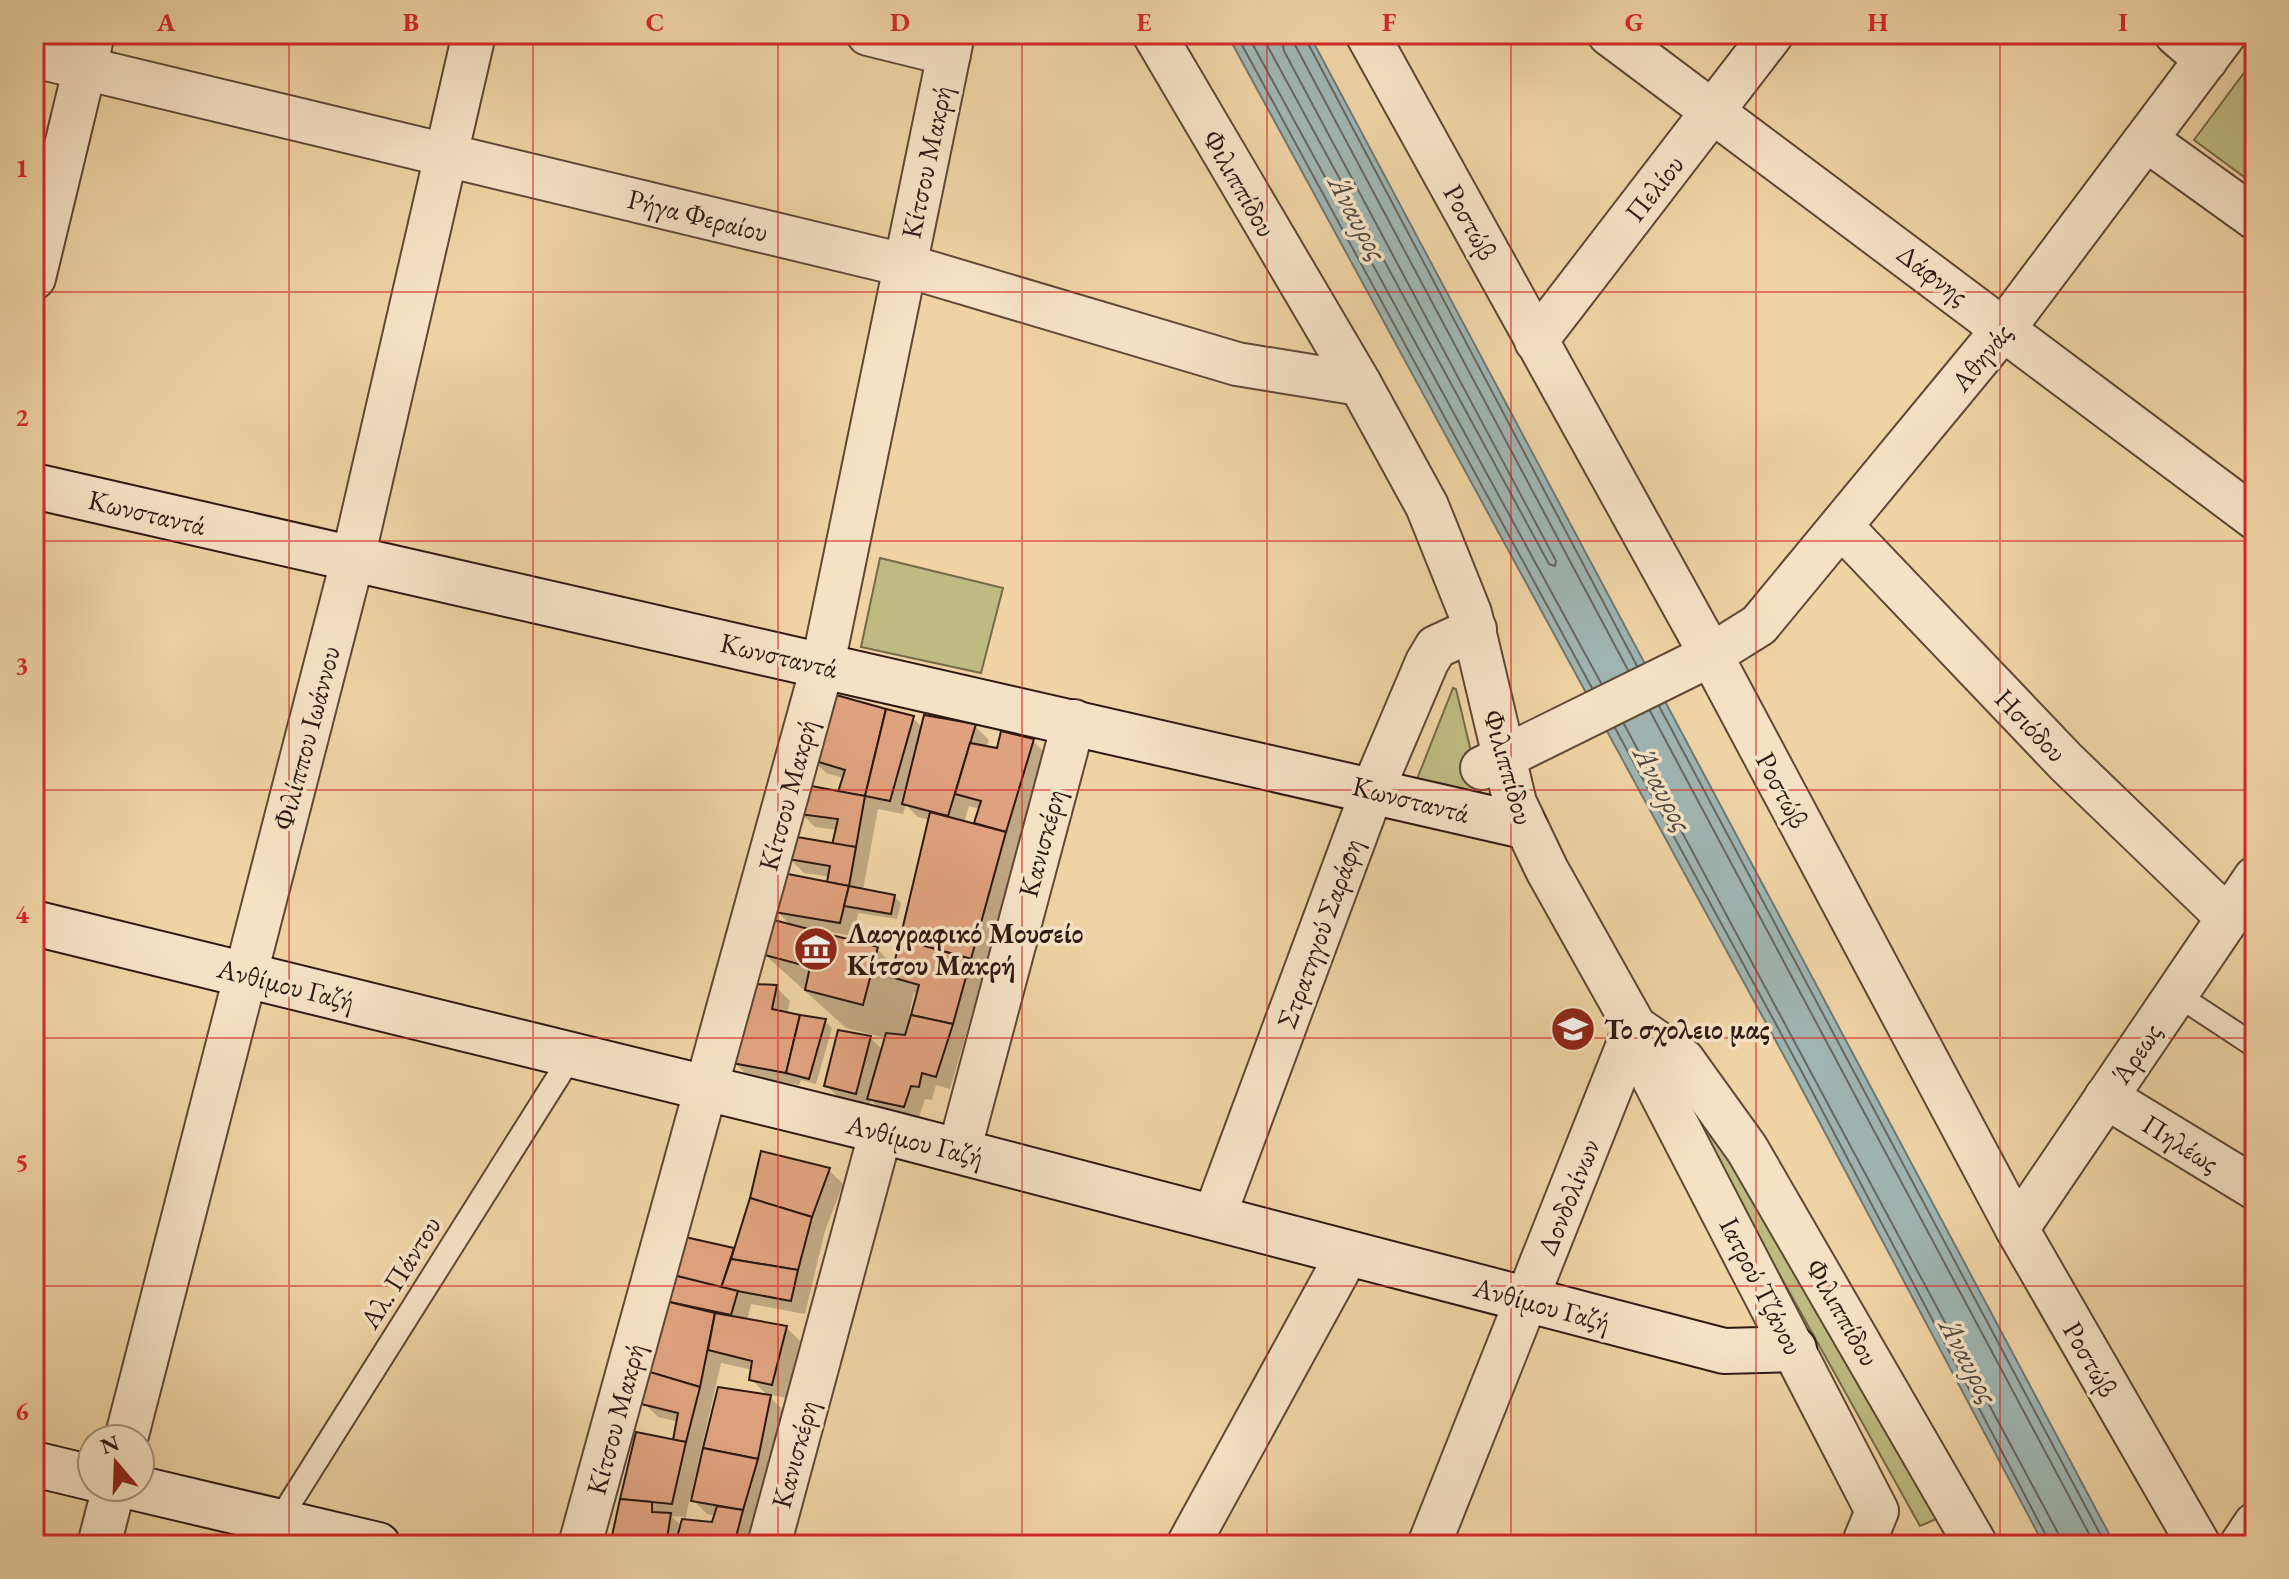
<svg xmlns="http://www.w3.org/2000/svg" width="2289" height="1579" viewBox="0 0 2289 1579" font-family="'EB Garamond',serif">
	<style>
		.green { fill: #bebb82; stroke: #766a4a; stroke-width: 2 }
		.water { fill: #9fb5b2; stroke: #717772; stroke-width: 2 }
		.shadow { fill: #0003; fill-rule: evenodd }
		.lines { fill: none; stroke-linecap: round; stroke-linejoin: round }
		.shore { stroke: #666762; stroke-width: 2 }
		.building { fill: #dfa17f; stroke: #2d1912; stroke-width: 2 }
		.lane-casing { stroke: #5e4836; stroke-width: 26 }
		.street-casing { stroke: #5e4836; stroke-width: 46 }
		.secondary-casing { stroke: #2d1912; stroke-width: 48 }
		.lane { stroke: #f5e2c4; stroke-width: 22 }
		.street { stroke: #f5e2c4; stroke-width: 42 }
		.secondary { stroke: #f5e2c4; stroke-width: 44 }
		.grid { fill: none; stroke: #d62828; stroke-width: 2; stroke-opacity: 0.55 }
		.labels { text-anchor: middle; stroke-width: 7; stroke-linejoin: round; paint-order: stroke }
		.street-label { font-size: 28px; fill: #2d1912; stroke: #f5e2c4 }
		.poi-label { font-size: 28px; font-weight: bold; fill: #2d1912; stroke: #f5e2c4; text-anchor: start }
		.water-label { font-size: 30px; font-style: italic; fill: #4f4842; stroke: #f5e2c4 }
		.neatline { fill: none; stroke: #d62828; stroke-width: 3 }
		.grid-label { font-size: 26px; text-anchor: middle; font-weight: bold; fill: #d62828 }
	</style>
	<rect width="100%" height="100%" fill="#efd3a4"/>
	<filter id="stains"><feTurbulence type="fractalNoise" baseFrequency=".0025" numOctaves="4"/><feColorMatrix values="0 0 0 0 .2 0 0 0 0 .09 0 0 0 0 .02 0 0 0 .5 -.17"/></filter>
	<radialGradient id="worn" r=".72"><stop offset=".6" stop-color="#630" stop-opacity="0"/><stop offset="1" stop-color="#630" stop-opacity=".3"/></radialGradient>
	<g class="green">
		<polygon points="2255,58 2255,185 2194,140"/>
		<polygon points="880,558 1003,588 981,673 861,647"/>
		<polygon points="1453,688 1456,689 1482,797 1420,783 1417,779"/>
		<polygon points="1672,1082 1731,1159 1941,1517 1920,1526"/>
	</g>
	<polygon class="water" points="1227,34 1309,34 2115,1545 2044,1545 1796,1078"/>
	<g class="shadow">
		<path d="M913,718L923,728L975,726L989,740L986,748L998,751L1033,741L1047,755L992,979L983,976L950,1089L936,1085L932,1100L925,1099L918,1120L883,1112L871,1100L870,1106L840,1099L826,1085L870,1038L883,1050L886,1038L846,1028L763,953L792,927L777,911L828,884L830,877L804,873L790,859L834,848L837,830L815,827L801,813L839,794L844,778L826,773L812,759ZM906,805L918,817L930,820L895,967L877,949L811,932L812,929L854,936L858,913L897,919L901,903L894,896L863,890L878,809L903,814ZM969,806L980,809L976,822L982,828L964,823ZM914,992L918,994L912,1016L909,1015Z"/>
		<polygon points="776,987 790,1001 787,1014 825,1021 832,1028 816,1084 801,1080 799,1085 748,1076 734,1062"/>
		<path d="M762,1153L829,1170L843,1184L825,1231L805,1314L751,1304L747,1320L786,1327L800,1341L786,1398L767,1394L784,1411L750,1545H612L675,1442L679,1422L658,1417L644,1403L652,1374L647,1370L686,1239L736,1251ZM721,1363L753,1370L751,1379L769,1397L696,1491L692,1490ZM690,1497L707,1514L716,1516L713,1524L685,1521ZM671,1516L684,1517L682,1526Z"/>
	</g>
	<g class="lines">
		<g class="shore">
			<polyline points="1236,34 1592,688"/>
			<polyline points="1247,34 1601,683"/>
			<polyline points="1261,34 1549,564 1555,566 1556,561 1284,51 1281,34"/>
			<polyline points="1293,34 1295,45 1628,670"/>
			<polyline points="1303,34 1637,666"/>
			<polyline points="1659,706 2106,1545"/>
			<polyline points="1650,711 2095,1545"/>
			<polyline points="1624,724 2058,1533 2061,1545"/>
			<polyline points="1615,728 1803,1074 2051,1545"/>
		</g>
	</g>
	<g class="building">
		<polygon points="829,693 886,709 865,796 838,792 845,770 809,759"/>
		<polygon points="886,709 914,716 890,801 865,796"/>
		<polygon points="924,715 976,724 948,816 902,804"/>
		<polygon points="1001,731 1034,739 1006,832 974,823 981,801 955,794 970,743 997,748"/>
		<polygon points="806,785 865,796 856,847 832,845 838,819 799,814"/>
		<polygon points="930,812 1006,832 971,959 900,939"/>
		<polygon points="791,836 856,847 849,886 827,882 830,866 788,859"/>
		<polygon points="783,873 849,886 840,923 774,912"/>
		<polygon points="849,886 895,895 891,914 844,906"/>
		<polygon points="770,919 878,947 863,1005 805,990 810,967 761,954"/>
		<polygon points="900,939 971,959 953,1024 911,1015 919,985 891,977"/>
		<polygon points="754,984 777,985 772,1009 800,1015 786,1073 732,1063"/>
		<polygon points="800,1015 826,1019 809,1079 786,1073"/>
		<polygon points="911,1015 953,1024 936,1077 922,1073 919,1087 911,1086 904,1107 867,1099 886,1033 905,1035"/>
		<polygon points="838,1030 871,1036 856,1094 824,1086"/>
		<polygon points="761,1151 830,1168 812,1217 750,1198"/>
		<polygon points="750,1198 812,1217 798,1270 731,1259"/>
		<polygon points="685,1237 734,1248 721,1288 673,1275"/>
		<polygon points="731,1259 798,1270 791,1301 721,1288"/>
		<polygon points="673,1275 738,1291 731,1315 665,1301"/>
		<polygon points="665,1301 715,1313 700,1387 645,1371"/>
		<polygon points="715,1313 787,1326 772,1385 749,1380 752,1361 708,1350"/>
		<polygon points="650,1372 700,1387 686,1442 673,1440 678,1413 641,1404"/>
		<polygon points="718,1387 771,1395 758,1459 703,1448"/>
		<polygon points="636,1432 686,1442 672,1504 620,1499"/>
		<polygon points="703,1448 758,1459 743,1510 691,1501"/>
		<polygon points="620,1499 652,1502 652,1512 671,1513 666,1545 610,1545"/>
		<polygon points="717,1506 743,1510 734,1545 675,1545 682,1519 712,1522"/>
	</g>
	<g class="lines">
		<g class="lane-casing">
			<g id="lane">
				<polyline points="2176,994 2255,1046"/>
				<polyline points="278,1522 572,1055"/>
			</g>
		</g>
		<g class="street-casing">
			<g id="street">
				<polyline points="868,34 949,54"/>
				<polyline points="1154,34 1360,384 1427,506 1470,613 1515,803 1547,870 1635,1027 1683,1060 1747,1149 1976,1545"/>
				<polyline points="1367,34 1711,655 2017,1229 2199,1545"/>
				<polyline points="1609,34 2255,518"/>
				<polyline points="2176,34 2206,60"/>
				<polyline points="34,56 904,265 1237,364 1360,384"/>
				<polyline points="2148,141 2255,218"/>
				<polyline points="34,278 93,34"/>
				<polyline points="1536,341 1772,34"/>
				<polyline points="1841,526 2066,762 2228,918"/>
				<polyline points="1482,768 1711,655 1759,625 2005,327 2225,34"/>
				<polyline points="1635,1027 1654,1080 1877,1511 1863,1545"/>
				<polyline points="2106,1097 2255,1188"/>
				<polyline points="959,1151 1074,721"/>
				<polyline points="1214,1217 1373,789 1427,662 1436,647 1475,629"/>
				<polyline points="2017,1229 2255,878"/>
				<polyline points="126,1439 353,558 474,34"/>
				<polyline points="99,1545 114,1487"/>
				<polyline points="580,1545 823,664 953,34"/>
				<polyline points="769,1545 881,1131"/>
				<polyline points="1188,1545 1348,1253"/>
				<polyline points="1429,1545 1635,1027"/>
				<polyline points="2241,1545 2255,1524"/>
			</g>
		</g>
		<g class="secondary-casing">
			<g id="secondary">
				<polyline points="34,486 1524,826"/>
				<polyline points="34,923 881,1131 1724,1351 1794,1349"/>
				<polyline points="34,1464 92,1478"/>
				<polyline points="132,1487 378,1545"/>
			</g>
		</g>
		<use href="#lane" class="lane"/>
		<use href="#street" class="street"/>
		<use href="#secondary" class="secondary"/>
	</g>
	<path class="grid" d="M289,34V1545M533,34V1545M778,34V1545M1022,34V1545M1267,34V1545M1511,34V1545M1756,34V1545M2000,34V1545M34,292H2255M34,541H2255M34,790H2255M34,1038H2255M34,1286H2255"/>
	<defs>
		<g id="museum-disc" transform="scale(2.3)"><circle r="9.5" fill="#8f2418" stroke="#f5e2c4"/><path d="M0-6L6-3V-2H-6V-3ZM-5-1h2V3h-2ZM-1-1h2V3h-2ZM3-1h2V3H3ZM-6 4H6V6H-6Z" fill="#fff"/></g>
		<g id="school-disc" transform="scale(2.3)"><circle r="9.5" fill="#8f2418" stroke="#f5e2c4"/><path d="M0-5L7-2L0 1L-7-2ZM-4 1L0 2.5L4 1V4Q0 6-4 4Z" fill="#fff"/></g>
	</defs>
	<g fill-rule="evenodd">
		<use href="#museum-disc" x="816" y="949"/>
		<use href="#school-disc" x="1573" y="1029"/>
	</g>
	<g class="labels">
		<g class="street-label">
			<text transform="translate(926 162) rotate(-78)" y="10">Κίτσου Μακρή</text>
			<text transform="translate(1240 183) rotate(60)" y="10">Φιλιππίδου</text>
			<text transform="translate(1654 188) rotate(-52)" y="10">Πελίου</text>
			<text transform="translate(698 215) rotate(14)" y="10">Ρήγα Φεραίου</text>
			<text transform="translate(1471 222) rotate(61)" y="10">Ροστώβ</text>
			<text transform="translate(1933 274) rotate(37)" y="10">Δάφνης</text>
			<text transform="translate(1981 357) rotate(-51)" y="10">Αθηνάς</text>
			<text transform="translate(147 512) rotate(13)" y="10">Κωνσταντά</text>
			<text transform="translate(779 655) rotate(13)" y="10">Κωνσταντά</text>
			<text transform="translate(2031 725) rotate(46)" y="10">Ησιόδου</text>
			<text transform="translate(306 738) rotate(-75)" y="10">Φιλίππου Ιωάννου</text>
			<text transform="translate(1509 767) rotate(74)" y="10">Φιλιππίδου</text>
			<text transform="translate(1783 790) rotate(62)" y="10">Ροστώβ</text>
			<text transform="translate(787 795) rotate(-75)" y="10">Κίτσου Μακρή</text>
			<text transform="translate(1411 799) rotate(14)" y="10">Κωνσταντά</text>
			<text transform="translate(1041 843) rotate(-75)" y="10">Κανισκέρη</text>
			<text transform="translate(1319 933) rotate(-70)" y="10">Στρατηγού Σαράφη</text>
			<text transform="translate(286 984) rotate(14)" y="10">Ανθίμου Γαζή</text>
			<text transform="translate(2136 1053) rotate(-56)" y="10">Άρεως</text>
			<text transform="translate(915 1140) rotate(14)" y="10">Ανθίμου Γαζή</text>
			<text transform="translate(2181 1143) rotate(32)" y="10">Πηλέως</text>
			<text transform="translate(1568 1197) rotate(-68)" y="10">Δονδολίνων</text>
			<text transform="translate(400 1272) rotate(-58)" y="10">Αλ. Πάντου</text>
			<text transform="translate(1762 1286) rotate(63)" y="10">Ιατρού Τζάνου</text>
			<text transform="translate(1542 1304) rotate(15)" y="10">Ανθίμου Γαζή</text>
			<text transform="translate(1843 1312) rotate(60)" y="10">Φιλιππίδου</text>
			<text transform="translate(2091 1359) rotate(60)" y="10">Ροστώβ</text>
			<text transform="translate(615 1419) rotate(-75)" y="10">Κίτσου Μακρή</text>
			<text transform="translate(794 1454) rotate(-75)" y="10">Κανισκέρη</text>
		</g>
		<g class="poi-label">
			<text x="847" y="943">Λαογραφικό Μουσείο<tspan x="847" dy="32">Κίτσου Μακρή</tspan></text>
			<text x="1604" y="1039">Το σχολειο μας</text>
		</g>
		<g class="water-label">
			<text transform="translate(1358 218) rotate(62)" y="10">Άναυρος</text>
			<text transform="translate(1663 789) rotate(62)" y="10">Άναυρος</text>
			<text transform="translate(1969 1361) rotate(62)" y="10">Άναυρος</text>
		</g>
	</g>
	<rect width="2289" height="1579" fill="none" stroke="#efd3a4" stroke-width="88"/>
	<g transform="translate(116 1463) rotate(341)"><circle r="38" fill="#f5e2c4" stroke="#a5927d" stroke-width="2"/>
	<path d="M0-6L14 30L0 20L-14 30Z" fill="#8f2418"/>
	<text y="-12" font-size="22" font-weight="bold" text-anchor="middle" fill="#2d1912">N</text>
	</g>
	<rect x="44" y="44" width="2201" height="1491" class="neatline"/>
	<g class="grid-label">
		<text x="166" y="31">A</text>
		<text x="411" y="31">B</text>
		<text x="655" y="31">C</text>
		<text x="900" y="31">D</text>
		<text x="1144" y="31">E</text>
		<text x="1389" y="31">F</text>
		<text x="1634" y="31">G</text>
		<text x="1878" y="31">H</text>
		<text x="2123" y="31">I</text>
		<text x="22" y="177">1</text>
		<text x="22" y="426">2</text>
		<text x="22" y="674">3</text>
		<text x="22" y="923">4</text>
		<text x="22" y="1171">5</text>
		<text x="22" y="1420">6</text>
	</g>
	<rect width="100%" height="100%" filter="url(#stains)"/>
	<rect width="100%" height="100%" fill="url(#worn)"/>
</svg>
